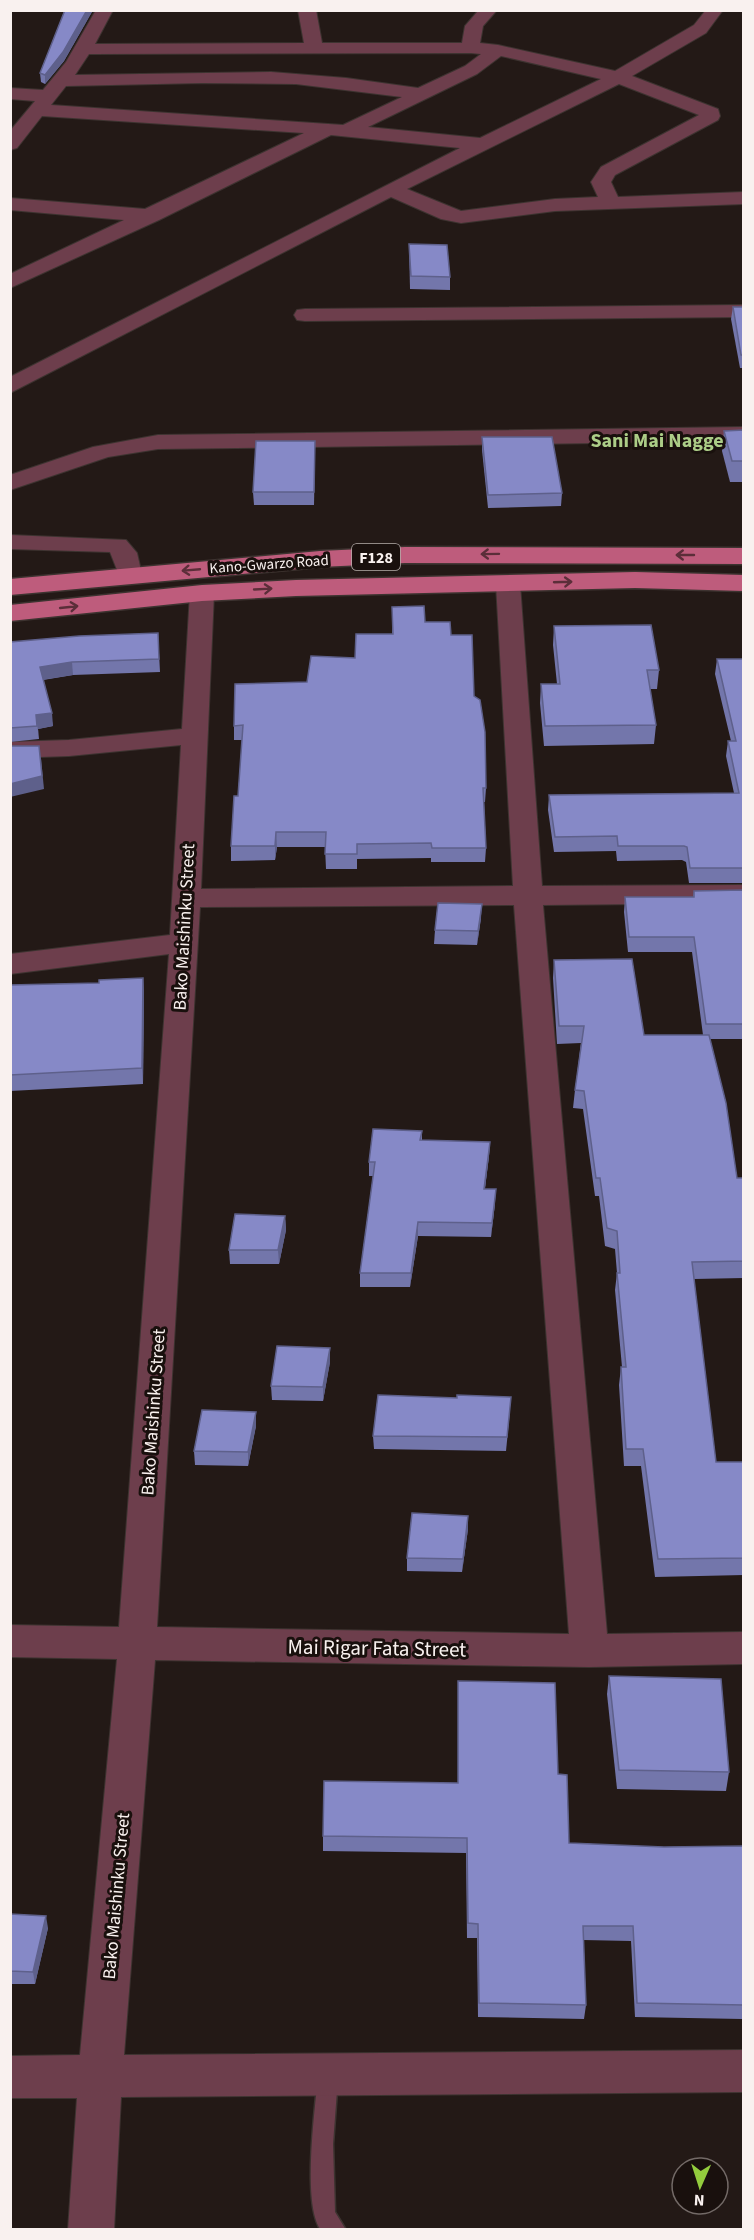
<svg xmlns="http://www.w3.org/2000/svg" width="754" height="2240" viewBox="0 0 754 2240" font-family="'Source Sans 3',sans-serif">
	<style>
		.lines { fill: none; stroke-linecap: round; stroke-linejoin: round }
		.lane-casing { stroke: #3d3330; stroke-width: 3 }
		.street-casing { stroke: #3d3330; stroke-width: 2 }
		.primary-casing { stroke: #3d3330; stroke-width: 3 }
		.lane { fill: #6d3e4c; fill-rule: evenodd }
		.street { fill: #6d3e4c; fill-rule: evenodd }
		.primary { fill: #be5c7c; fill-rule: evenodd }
		.wall { fill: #7376ab }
		.shaded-wall { fill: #5e608b }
		.building { fill: #8689c7; stroke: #5e608b; stroke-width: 1.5 }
		.oneway { stroke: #5b2e39 }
		.labels { text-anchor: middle; stroke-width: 6; stroke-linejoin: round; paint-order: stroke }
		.far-street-label { font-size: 15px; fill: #f9f1ef; stroke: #19100d }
		.shield { fill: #19100d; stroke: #b6aeab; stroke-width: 1.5 }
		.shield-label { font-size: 16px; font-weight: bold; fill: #f9f1ef }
		.street-label { font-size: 18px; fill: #f9f1ef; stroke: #19100d }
		.far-district-label { font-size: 20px; font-weight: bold; fill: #accd87; stroke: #19100d }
		.near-street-label { font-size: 21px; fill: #f9f1ef; stroke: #19100d }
	</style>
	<rect width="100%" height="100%" fill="#231916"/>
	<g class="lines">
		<g class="lane-casing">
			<path id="lane" d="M328,2067L335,2070L338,2077L333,2144L335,2212L346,2230H321C302,2205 315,2109 318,2077L321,2070Z"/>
		</g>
		<g class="street-casing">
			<g id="street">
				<path d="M96,10H113L95,44L304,43L298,10H316L322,43H462L465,26L478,11L497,10L483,26L480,43L498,45L615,71L694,25L706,10H723L706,33L632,76L718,109L720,116L718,120L615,175L611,182L618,197L744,192V204L555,211L461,223L441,219L391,197L10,393V377L460,148L331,135L159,220L10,288V274L124,220L10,210V198L145,209L304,133L42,116L17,148L10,150V131L35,101L10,99V88L43,90L66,62ZM89,54L471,53L481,54L465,66L418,88L346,78L271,72L75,75ZM501,56L601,79L480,138L368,127L477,74ZM202,83L296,84L402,97L343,125L51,105L66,86ZM619,84L699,115L601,167L591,182L598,197L555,199L461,211L407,189Z"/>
				<polygon points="744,305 744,317 305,321 297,320 294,315 297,310 305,309"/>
				<polygon points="744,427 744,441 158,449 108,457 10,490 10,475 93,447 158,435"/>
				<polygon points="10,535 126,540 137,553 142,575 139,580 130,582 121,580 110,552 10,549"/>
				<path d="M508,577L517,579L520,584L542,886L744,885V903L543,905L607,1634L744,1632V1664L589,1667L155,1660L124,2055L744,2050V2092L121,2097L114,2230H68L77,2098H10V2056L80,2055L117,1659L10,1657V1625L119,1627L169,954L10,974V954L170,935L181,745L69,756L10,758V742L69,740L182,729L190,593L193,588L202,586L211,588L214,593L201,889L513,886L496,584L499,579ZM514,905L569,1634L157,1627L200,907Z"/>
			</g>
		</g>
		<g class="primary-casing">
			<g id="primary">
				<polygon points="405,547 744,548 744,564 405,563 320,567 10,595 10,579 320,551"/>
				<polygon points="635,572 744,575 744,591 635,588 296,596 202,601 10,621 10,605 202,585 296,580"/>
			</g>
		</g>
		<use href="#lane" class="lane"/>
		<use href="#street" class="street"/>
		<use href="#primary" class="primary"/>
	</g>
	<g class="wall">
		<polygon points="65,10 93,10 64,61 45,84 41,82 40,73"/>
		<polygon points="409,244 450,277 450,290 410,289"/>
		<polygon points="733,307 744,307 744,368 740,368 731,319"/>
		<polygon points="744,430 744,482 730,482 722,451 724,431"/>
		<polygon points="482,437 562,493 561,506 488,508 482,450"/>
		<polygon points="315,454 314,505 254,505 253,492"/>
		<polygon points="392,607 451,635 474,696 486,788 485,802 484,802 486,848 485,862 431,862 431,858 357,859 357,869 326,869 325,847 277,847 275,860 231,861 231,846 238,796 242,740 234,740 234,726 307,682 355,658 392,634"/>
		<polygon points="554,626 659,670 657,689 650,689 656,725 654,744 544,746 540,703 541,684 557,684 553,645"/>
		<polygon points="158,633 160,672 73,675 43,680 53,726 38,729 39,739 10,742 10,642"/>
		<polygon points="717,659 744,659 744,883 689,883 686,862 682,860 617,861 616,851 554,852 548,810 549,795 734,793 726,756 728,741 731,741 715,674"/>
		<polygon points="744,890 744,1039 710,1039 737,1178 744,1178 744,1278 694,1279 716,1462 744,1462 744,1575 655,1577 641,1466 624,1466 619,1385 621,1367 622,1367 615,1290 617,1273 615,1249 605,1246 599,1196 595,1196 583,1109 573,1108 575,1090 581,1043 557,1044 553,978 554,960 644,1035 703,1035 692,952 628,952 624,912 625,897 693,897 694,891"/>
		<polygon points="481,918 477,945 434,944 435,930"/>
		<polygon points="143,978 144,994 143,1084 10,1091 10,985 99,983"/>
		<polygon points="422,1131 422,1140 490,1142 489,1156 485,1189 495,1203 491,1237 418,1236 410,1287 360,1287 360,1273 373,1176 369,1176 369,1162"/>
		<polygon points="285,1216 286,1230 279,1264 230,1264 229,1250"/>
		<polygon points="330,1362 323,1401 272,1400 271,1386"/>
		<polygon points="510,1411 506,1451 374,1449 373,1436"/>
		<polygon points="256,1426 248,1466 195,1465 194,1451"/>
		<polygon points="468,1516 468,1529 462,1572 407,1571 407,1558"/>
		<polygon points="609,1676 729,1772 726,1791 617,1789 607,1694"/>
		<polygon points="458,1681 558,1774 569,1843 664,1847 744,1846 744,2014 742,2019 635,2017 631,1941 583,1940 586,2005 584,2019 478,2017 477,1938 467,1938 466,1853 323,1851 323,1836 458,1783"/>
		<polygon points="10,1914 48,1928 35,1984 10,1984"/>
	</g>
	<g class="shaded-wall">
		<polygon points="87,10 93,10 64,61 45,84 45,75"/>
		<polygon points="72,662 73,675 41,680 40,667"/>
		<polygon points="52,713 53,726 38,729 39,739 36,715"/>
		<polygon points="41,759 44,789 10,797 10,784"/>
		<polygon points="276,832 277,847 275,860 275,846"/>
		<polygon points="482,904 481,918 477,945 478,931"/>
		<polygon points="143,978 144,994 143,1084 142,1068"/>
		<polygon points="490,1142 489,1156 483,1203 484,1189"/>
		<polygon points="496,1189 495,1203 491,1237 492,1223"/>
		<polygon points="285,1216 286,1230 279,1264 278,1250"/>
		<polygon points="418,1222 418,1236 410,1287 411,1273"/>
		<polygon points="330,1348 330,1362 323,1401 323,1387"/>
		<polygon points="256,1412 256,1426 248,1466 248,1452"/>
		<polygon points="468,1516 468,1529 462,1572 463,1559"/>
		<polygon points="46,1916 48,1928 35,1984 33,1972"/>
	</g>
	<g class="building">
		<polygon points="65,10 87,10 63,52 45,75 40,73"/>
		<polygon points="409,244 447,245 450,277 411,276"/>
		<polygon points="733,307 744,307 744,355 741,355"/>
		<polygon points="744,430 744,461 732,461 724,431"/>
		<polygon points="482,437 552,437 562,493 488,495"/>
		<polygon points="256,441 315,441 314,492 253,492"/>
		<polygon points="424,606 425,622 450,622 451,635 472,635 474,696 480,700 485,732 486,788 483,788 486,848 432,848 431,843 357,844 357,854 325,854 326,832 276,832 275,846 231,846 234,796 238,796 243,725 234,726 235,684 307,682 311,656 355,658 356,634 393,634 392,607"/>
		<polygon points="651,625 659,670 647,670 656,725 545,726 541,684 560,684 554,626"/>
		<polygon points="158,633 159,659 72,662 40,667 52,713 36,715 37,726 10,728 10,642 79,636"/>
		<polygon points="717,659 744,659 744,868 690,868 687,847 684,846 618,846 617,836 555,837 549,795 739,793 728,741 736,741"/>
		<polygon points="10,746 39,746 42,776 10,784"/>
		<polygon points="744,890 744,1024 706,1024 694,937 629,937 625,897 694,897 694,891"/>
		<polygon points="438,903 482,904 478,931 435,930"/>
		<polygon points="632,959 644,1035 709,1035 726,1103 737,1178 744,1178 744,1261 692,1262 716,1462 744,1462 744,1558 658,1559 643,1449 626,1449 621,1367 626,1367 617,1273 620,1273 617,1231 607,1228 600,1178 596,1178 584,1091 575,1090 584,1026 559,1026 554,960"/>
		<polygon points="143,978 142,1068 10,1075 10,985 99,983 99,980"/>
		<polygon points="373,1129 422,1131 420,1140 490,1142 484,1189 496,1189 492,1223 418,1222 411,1273 360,1273 375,1162 369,1162"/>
		<polygon points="235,1214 285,1216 278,1250 229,1250"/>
		<polygon points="277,1346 330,1348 323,1387 271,1386"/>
		<polygon points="378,1395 457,1398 457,1395 511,1397 507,1437 373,1436"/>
		<polygon points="202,1410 256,1412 248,1452 194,1451"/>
		<polygon points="412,1513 468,1516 463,1559 407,1558"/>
		<polygon points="609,1676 721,1679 729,1772 619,1770"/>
		<polygon points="458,1681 555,1683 558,1774 567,1775 569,1843 664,1847 744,1846 744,2005 637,2003 633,1926 583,1926 586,2005 479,2003 478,1924 468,1923 467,1838 323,1836 324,1781 458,1783"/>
		<polygon points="10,1914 46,1916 33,1972 10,1971"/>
	</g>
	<defs><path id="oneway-shaft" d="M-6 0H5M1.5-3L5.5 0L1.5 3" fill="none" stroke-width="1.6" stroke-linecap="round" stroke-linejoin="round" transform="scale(1.5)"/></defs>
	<g class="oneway">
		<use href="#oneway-shaft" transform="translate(490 554) rotate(179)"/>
		<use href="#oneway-shaft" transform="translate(685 555) rotate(-180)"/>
		<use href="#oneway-shaft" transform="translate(191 570) rotate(175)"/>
		<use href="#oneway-shaft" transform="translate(563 582) rotate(-2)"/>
		<use href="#oneway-shaft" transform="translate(263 589) rotate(-3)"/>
		<use href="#oneway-shaft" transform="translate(69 607) rotate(-6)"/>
	</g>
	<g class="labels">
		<g class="far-street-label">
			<text transform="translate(269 564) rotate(-4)" y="5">Kano-Gwarzo Road</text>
		</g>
		<rect class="shield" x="352" y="544" width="48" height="26" rx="4.5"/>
		<g class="shield-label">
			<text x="376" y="563">F128</text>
		</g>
		<g class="street-label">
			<text transform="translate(184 927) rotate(-87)" y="6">Bako Maishinku Street</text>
			<text transform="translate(153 1412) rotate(-86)" y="6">Bako Maishinku Street</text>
			<text transform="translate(116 1896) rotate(-85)" y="6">Bako Maishinku Street</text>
		</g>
		<g class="far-district-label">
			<text x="657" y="447">Sani Mai Nagge</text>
		</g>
		<g class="near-street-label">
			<text transform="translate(377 1648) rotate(1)" y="7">Mai Rigar Fata Street</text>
		</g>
	</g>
	<rect width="754" height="2240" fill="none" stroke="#f9f1ef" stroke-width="24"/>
	<g transform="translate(700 2186) rotate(183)"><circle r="28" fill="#19100d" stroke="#736a67" stroke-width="1.5"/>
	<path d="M0-4.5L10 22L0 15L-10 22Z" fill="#93cc3d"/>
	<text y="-9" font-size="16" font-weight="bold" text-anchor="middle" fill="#f9f1ef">N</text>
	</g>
</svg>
